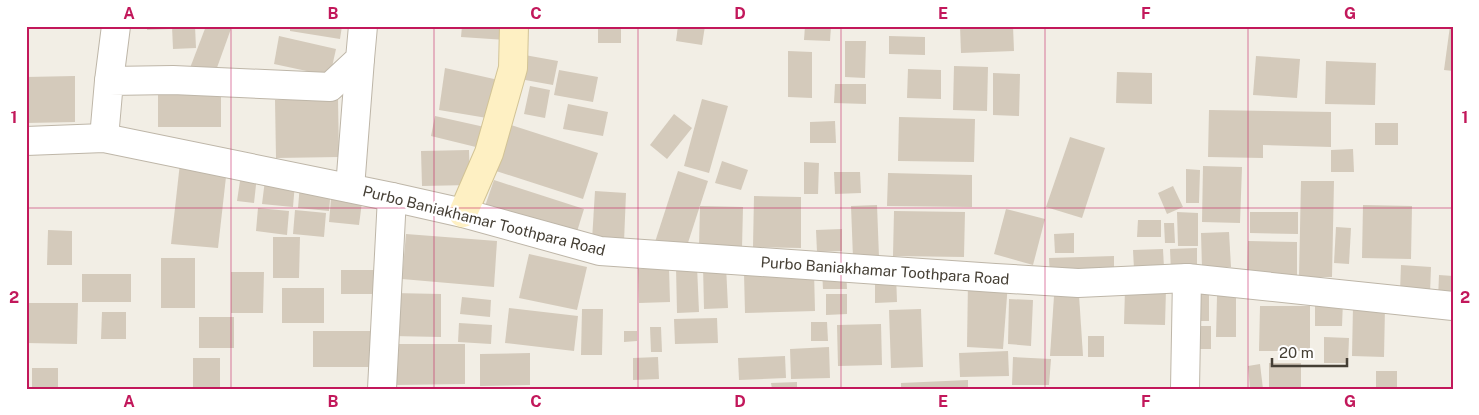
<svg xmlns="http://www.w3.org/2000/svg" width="1479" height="415" viewBox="0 0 1479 415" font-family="'Public Sans',sans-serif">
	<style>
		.building { fill: #d4cabb }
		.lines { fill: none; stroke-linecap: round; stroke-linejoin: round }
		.street-casing { stroke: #beb6a8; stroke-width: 30 }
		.secondary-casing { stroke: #d2c395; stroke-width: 30 }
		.street { stroke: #fff; stroke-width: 28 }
		.secondary { stroke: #fef0c3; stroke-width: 28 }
		.grid { fill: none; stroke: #c2185b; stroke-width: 1; stroke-opacity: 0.55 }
		.labels { text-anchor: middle; stroke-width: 4.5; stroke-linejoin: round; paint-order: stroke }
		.street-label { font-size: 15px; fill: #453f35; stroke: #fff }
		.neatline { fill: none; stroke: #c2185b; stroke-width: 2 }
		.grid-label { font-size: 16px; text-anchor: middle; font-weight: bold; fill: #c2185b }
	</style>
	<rect width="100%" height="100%" fill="#f2eee5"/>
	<g class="building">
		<polygon points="147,26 169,26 169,29 147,30"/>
		<polygon points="172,26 195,26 196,48 173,49"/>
		<polygon points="206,26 232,26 214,76 190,68"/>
		<polygon points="290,26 342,26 340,39 290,31"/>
		<polygon points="462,26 507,26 506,40 461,37"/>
		<rect x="598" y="26" width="23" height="17"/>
		<polygon points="678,26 705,26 702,45 676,41"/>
		<polygon points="805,26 831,26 830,41 804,40"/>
		<polygon points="960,26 1013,26 1014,51 961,53"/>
		<polygon points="1450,26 1453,26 1453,71 1444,70"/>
		<polygon points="279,36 336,49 330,76 274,64"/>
		<polygon points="889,36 925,37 925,55 889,54"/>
		<polygon points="845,41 866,41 865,78 845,77"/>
		<polygon points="788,51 812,52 812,98 788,97"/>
		<polygon points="519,54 558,61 553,85 514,78"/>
		<polygon points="1256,56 1300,59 1297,98 1253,95"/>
		<polygon points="1326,61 1376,63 1375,105 1325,104"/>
		<polygon points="954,66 988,67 987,111 953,110"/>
		<polygon points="445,68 503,81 493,119 439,110"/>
		<polygon points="908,69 941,70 941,99 907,98"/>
		<polygon points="559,70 598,77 593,102 554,95"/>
		<polygon points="1117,72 1152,73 1152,104 1116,103"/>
		<polygon points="993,73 1020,74 1019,116 993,115"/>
		<polygon points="75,76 75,122 26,123 26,77"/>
		<polygon points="835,84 866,84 866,104 834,103"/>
		<polygon points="530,86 550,90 545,118 524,114"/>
		<polygon points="221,89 221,127 158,127 158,90"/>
		<polygon points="338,99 339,157 276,158 275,100"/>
		<polygon points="702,99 728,106 709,173 684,166"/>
		<polygon points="568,104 608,112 603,136 563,129"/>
		<polygon points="1209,110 1331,112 1331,147 1263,145 1263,158 1208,157"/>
		<polygon points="674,114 692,128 667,159 650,145"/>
		<polygon points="435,116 489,128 484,149 431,136"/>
		<polygon points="899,117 975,119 974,162 898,161"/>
		<polygon points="835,121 836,143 810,143 810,122"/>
		<rect x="1375" y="123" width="23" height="22"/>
		<polygon points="511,125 598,153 583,199 496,171"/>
		<polygon points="1070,137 1105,148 1082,218 1046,207"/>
		<polygon points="1353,149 1354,172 1331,172 1331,150"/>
		<polygon points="469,150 470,185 422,186 421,151"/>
		<polygon points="722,161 748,170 741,190 715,183"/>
		<polygon points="804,162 819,163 818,194 804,194"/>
		<polygon points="180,163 227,168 218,248 171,244"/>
		<polygon points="1203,166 1242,167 1240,223 1202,222"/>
		<polygon points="1186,169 1200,170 1199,203 1186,203"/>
		<polygon points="678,171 708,181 685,252 655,242"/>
		<polygon points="834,172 860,172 861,193 835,194"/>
		<polygon points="888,173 972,175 972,207 887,206"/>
		<polygon points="241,174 257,176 254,203 237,201"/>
		<polygon points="265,180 295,183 293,207 262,204"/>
		<polygon points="494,180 584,209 575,238 484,209"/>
		<polygon points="1301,181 1334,181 1332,277 1299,277"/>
		<polygon points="300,184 331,188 329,211 298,208"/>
		<polygon points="1173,186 1183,207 1167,214 1158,193"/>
		<polygon points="595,191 626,193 624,242 592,240"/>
		<polygon points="754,196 801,197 801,248 753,247"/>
		<polygon points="331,199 362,202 359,225 329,222"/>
		<polygon points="877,205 879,257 853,258 851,206"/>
		<polygon points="1363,205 1412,206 1411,259 1362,258"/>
		<polygon points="700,206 743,207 742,248 699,247"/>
		<polygon points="258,208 289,211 287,235 256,231"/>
		<polygon points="1006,209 1045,219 1033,265 994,254"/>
		<polygon points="295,210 326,213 324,237 293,234"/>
		<polygon points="894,211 965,212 964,257 893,256"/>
		<polygon points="1177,212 1198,213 1198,246 1178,246"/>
		<polygon points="1250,212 1298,212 1298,234 1250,233"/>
		<polygon points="1138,220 1161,220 1161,237 1137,237"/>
		<polygon points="1164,223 1174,223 1175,243 1165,243"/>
		<polygon points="1336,227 1351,228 1349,264 1334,263"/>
		<polygon points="842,229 842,251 817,252 816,230"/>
		<polygon points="48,230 72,231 72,265 47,265"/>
		<polygon points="1229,232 1231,267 1202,268 1201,233"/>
		<polygon points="1074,233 1074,253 1055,253 1054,234"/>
		<polygon points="406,234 497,241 494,287 402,279"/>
		<polygon points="273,237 300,237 299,278 273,278"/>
		<polygon points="1248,241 1297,242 1297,280 1247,280"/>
		<polygon points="1197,248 1197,271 1171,272 1170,249"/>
		<polygon points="1163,249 1164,268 1134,269 1133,250"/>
		<polygon points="529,254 587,267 577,310 519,298"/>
		<polygon points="1114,256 1114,276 1050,278 1049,258"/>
		<rect x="161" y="258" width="34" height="50"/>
		<polygon points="703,265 726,265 728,308 704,309"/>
		<polygon points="1401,265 1431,267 1430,294 1400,292"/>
		<polygon points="676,266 697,266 699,312 677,313"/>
		<polygon points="669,268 670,302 639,303 638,269"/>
		<rect x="341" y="270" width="35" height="24"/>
		<polygon points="846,270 847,289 823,289 822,271"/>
		<polygon points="814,271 815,311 745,313 744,273"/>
		<polygon points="231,272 264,272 263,313 231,313"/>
		<rect x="82" y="274" width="49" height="28"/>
		<polygon points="875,274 896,274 897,302 875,303"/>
		<polygon points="1439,275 1453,276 1453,299 1438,299"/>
		<polygon points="968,281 1008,283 1003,349 967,347"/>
		<rect x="1189" y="287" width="20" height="34"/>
		<rect x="282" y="288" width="42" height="35"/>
		<polygon points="1125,289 1166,289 1165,325 1124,324"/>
		<polygon points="393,293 441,294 441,337 392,336"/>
		<polygon points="826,294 847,294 847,314 826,315"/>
		<polygon points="1079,295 1083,356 1050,356 1054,296"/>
		<polygon points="1217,296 1236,296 1236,337 1216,337"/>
		<polygon points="462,297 491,300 490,317 460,314"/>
		<polygon points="1009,299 1033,300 1031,346 1008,344"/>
		<polygon points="1315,300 1343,301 1342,326 1315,326"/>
		<polygon points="26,303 78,303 77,344 26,343"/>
		<polygon points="1260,306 1310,306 1310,351 1259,351"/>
		<polygon points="1353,306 1385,307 1384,357 1352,356"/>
		<polygon points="509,308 578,316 574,351 505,343"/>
		<polygon points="582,309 603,309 602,355 581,355"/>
		<polygon points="921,309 923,367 891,368 889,310"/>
		<polygon points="102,312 126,312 126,339 101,339"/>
		<rect x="199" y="317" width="35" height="31"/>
		<polygon points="717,318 718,343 675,344 674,319"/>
		<polygon points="811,322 827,322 828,341 811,341"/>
		<polygon points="459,323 492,325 491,344 458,342"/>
		<polygon points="881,324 882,365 838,366 837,325"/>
		<polygon points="1190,326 1211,326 1211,349 1189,349"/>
		<polygon points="650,327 661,327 662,352 651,352"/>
		<rect x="313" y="331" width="64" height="36"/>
		<polygon points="624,331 637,331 637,341 624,342"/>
		<rect x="1088" y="336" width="16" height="21"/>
		<polygon points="1324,337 1349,338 1348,363 1324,363"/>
		<polygon points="395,344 465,344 465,384 396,385"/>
		<polygon points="829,347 830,378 791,379 790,349"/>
		<polygon points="1008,351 1009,376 960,377 959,353"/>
		<polygon points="530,353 530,385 480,386 480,354"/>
		<polygon points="785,356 786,378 739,380 738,358"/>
		<polygon points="658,357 659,379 633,380 633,358"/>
		<polygon points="1013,357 1051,359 1049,385 1012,385"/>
		<rect x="193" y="358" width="27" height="31"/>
		<rect x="1269" y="363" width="32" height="26"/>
		<polygon points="1260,364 1263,389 1250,389 1248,366"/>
		<rect x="32" y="368" width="26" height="21"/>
		<rect x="1376" y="371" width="21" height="18"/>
		<polygon points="968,380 968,389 901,389 901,383"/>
		<polygon points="797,382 797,389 772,389 771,383"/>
	</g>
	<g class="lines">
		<g class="street-casing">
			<g id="street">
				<polyline points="109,81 116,26"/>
				<polyline points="104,138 109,81 173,80 330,87 360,59 363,26"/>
				<polyline points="26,141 104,138 392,197 463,213 600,251 995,278 1078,283 1187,278 1453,306"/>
				<polyline points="350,188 360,59"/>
				<polyline points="382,389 392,197"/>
				<polyline points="1185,389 1187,278"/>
			</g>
		</g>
		<g class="secondary-casing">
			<polyline id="secondary" points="463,213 489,153 513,68 514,26"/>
		</g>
		<use href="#street" class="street"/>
		<use href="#secondary" class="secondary"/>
	</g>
	<path class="grid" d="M231,26V389M434,26V389M638,26V389M841,26V389M1045,26V389M1248,26V389M26,208H1453"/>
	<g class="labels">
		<g class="street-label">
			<text transform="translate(484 221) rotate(14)" y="5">Purbo Baniakhamar Toothpara Road</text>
			<text transform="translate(885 271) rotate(4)" y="5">Purbo Baniakhamar Toothpara Road</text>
		</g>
	</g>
	<rect width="1479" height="415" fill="none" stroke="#ffffff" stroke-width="55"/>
	<path d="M1272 358v8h75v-8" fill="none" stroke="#453f35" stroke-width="2.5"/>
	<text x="1279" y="358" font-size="15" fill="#453f35" stroke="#ffffff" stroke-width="4" paint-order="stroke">20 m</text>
	<rect x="28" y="28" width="1424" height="360" class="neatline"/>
	<g class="grid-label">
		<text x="129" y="19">A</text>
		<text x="333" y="19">B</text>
		<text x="536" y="19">C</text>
		<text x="740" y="19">D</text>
		<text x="943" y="19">E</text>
		<text x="1146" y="19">F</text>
		<text x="1350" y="19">G</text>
		<text x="14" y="123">1</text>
		<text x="1465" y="123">1</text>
		<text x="14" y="303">2</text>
		<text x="1465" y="303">2</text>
		<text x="129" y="407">A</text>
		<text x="333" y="407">B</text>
		<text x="536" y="407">C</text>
		<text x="740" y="407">D</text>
		<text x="943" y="407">E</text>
		<text x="1146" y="407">F</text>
		<text x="1350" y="407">G</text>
	</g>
</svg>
